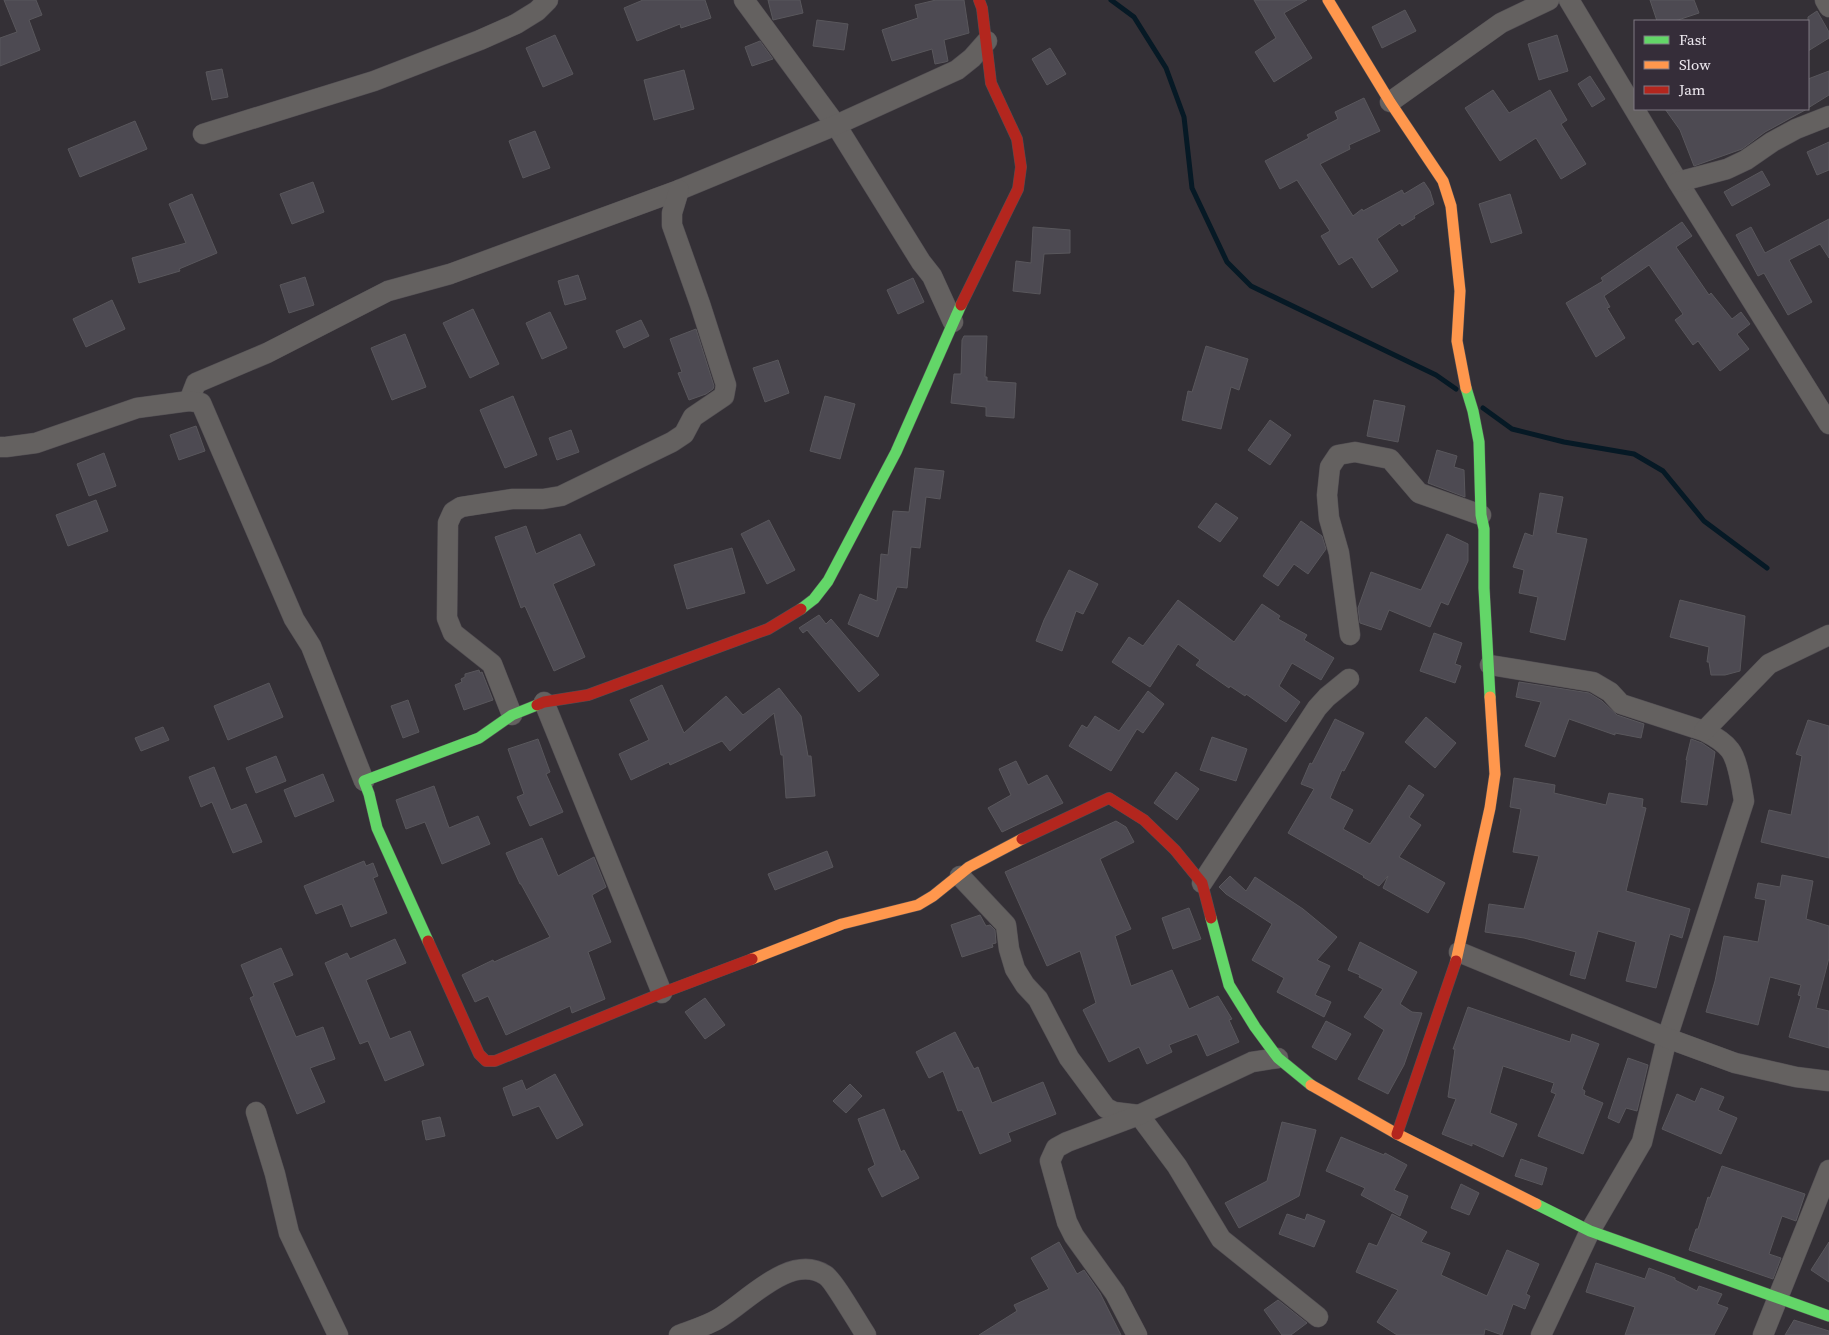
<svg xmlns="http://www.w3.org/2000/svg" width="1829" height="1335" viewBox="0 0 1829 1335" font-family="'Source Serif 4',serif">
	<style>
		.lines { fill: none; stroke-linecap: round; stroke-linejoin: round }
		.stream { stroke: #061925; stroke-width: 5 }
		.building { fill: #4d4a52; stroke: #59575c }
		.street-casing { stroke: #524e53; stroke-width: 21 }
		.fast-casing { stroke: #524e53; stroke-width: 12 }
		.slow-casing { stroke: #524e53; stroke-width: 12 }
		.jam-casing { stroke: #524e53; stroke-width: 12 }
		.street { stroke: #646160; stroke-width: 20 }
		.fast { stroke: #63d668; stroke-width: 11 }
		.slow { stroke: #ff974d; stroke-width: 11 }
		.jam { stroke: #b3261e; stroke-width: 11 }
	</style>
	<rect width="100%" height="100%" fill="#343036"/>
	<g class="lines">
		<g class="stream">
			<polyline points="1111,0 1134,17 1166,68 1184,117 1192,188 1227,262 1251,286 1436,375 1456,389"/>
			<polyline points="1483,408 1512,429 1564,442 1634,454 1663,471 1704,521 1767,568"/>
		</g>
	</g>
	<g class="building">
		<polygon points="4,0 36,0 42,15 29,20 40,50 0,66 0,38 17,32"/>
		<polygon points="643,0 705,0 711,18 681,28 680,24 637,41 624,8"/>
		<polygon points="768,0 800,0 803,13 773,20"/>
		<polygon points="936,0 964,0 969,33 944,40 948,61 945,62 935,64 932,49 892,61 882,30 918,18 915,5"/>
		<polygon points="1254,0 1307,0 1284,13 1312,58 1274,82 1255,52 1276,38"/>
		<polygon points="1650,0 1694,0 1699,13 1675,21 1657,21"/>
		<polygon points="1405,10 1416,31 1382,48 1372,27"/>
		<polygon points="1817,11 1829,32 1829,38 1808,51 1808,17"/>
		<polygon points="817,20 848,24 844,50 813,46"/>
		<polygon points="555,35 573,74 543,87 526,48"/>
		<polygon points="1557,35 1568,71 1539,80 1528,44"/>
		<polygon points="760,41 773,59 752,66 745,47"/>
		<polygon points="1050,48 1066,74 1047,85 1032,59"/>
		<polygon points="222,69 228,97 212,100 206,72"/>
		<polygon points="684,70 694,109 654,120 644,80"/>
		<polygon points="1829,71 1829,95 1808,108 1808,79"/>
		<polygon points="1590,76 1605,99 1592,107 1578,84"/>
		<polygon points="1493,90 1509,113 1550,90 1567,120 1561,124 1586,164 1561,179 1536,138 1500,161 1465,108"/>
		<polygon points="1364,98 1380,131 1349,145 1350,149 1320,164 1353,216 1362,209 1363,211 1402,190 1404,194 1424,182 1430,191 1434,204 1414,216 1415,218 1402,226 1400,223 1377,239 1398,271 1372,288 1352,257 1339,265 1321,236 1330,231 1297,180 1280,189 1265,161 1309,138 1307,135 1338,119 1335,112"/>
		<polygon points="1665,109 1807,109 1765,132 1742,149 1694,166 1680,130"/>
		<polygon points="135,121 147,149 80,177 68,149"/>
		<polygon points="535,131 550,168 523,178 509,141"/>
		<polygon points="1829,142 1829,170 1817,175 1807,152"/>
		<polygon points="1762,171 1770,185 1732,206 1724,192"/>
		<polygon points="313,182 324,212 292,224 280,194"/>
		<polygon points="192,194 217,253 179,269 180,271 139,283 132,258 186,243 169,204"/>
		<polygon points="1510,194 1522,233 1491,243 1479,204"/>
		<polygon points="1829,219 1829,258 1820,244 1789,260 1812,302 1788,315 1764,273 1758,276 1736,235 1751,227 1765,253"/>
		<polygon points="1682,222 1692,236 1676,247 1709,295 1711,293 1732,319 1741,312 1750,324 1737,334 1749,349 1720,371 1698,341 1693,345 1675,320 1683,314 1649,265 1604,296 1610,307 1607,308 1625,338 1596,357 1566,303 1603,281 1601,278"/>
		<polygon points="1033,227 1070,230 1070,253 1044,254 1040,294 1013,291 1016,261 1031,263"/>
		<polygon points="578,275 586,299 565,305 558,281"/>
		<polygon points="305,277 314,305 289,313 280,285"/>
		<polygon points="913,278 924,302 898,314 887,290"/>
		<polygon points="112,300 125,329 86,347 73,319"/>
		<polygon points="473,309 499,364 470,378 443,323"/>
		<polygon points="550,312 567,348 542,359 526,323"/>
		<polygon points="641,320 649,336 624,348 616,331"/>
		<polygon points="696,329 714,386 713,389 706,394 689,400 678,373 682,372 670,339"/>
		<polygon points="405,334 426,387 392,400 371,348"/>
		<polygon points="964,336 987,336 985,377 987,377 987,381 1016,383 1014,418 986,416 986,407 951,403 954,374 961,374 962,340"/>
		<polygon points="1206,346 1248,359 1239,390 1231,387 1221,429 1182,420 1188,391 1192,392"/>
		<polygon points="778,360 789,393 765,402 753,368"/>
		<polygon points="513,396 537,455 505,468 480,410"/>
		<polygon points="825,396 855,404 840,459 810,451"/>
		<polygon points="1374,400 1405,406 1398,442 1367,436"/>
		<polygon points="1270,420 1291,435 1270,465 1248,450"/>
		<polygon points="196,426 205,451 179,460 170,435"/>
		<polygon points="571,430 579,452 557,460 549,438"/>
		<polygon points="1437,450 1457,456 1454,467 1464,470 1465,497 1428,483"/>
		<polygon points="104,453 116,486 89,496 77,464"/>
		<polygon points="915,468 944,471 940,499 926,497 920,548 911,547 907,588 897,587 878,637 848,624 860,594 877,601 881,554 888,555 893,511 909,512"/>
		<polygon points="1540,493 1563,497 1556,533 1587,539 1565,640 1530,632 1538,597 1519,593 1524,570 1513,567 1525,533 1533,536"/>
		<polygon points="96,500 108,531 68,546 56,515"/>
		<polygon points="1216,503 1238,518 1220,542 1198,527"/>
		<polygon points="769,520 795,570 767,584 741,534"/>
		<polygon points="1301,521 1322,536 1326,549 1308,574 1294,564 1278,586 1263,576"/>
		<polygon points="526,526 536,554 580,534 595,565 553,584 585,657 554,671 525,606 521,608 495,537"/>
		<polygon points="1447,534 1468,544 1468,561 1448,605 1441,602 1430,627 1389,610 1381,630 1360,623 1358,608 1371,572 1421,590"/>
		<polygon points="732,548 745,593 687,609 674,565"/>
		<polygon points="1069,570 1098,584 1083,614 1076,611 1062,651 1036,641 1044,620"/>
		<polygon points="1178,600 1234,642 1262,604 1280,616 1278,619 1307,635 1304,640 1334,658 1321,680 1292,663 1279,686 1300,702 1286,722 1246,694 1245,696 1230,686 1229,688 1196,665 1200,660 1178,644 1150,687 1112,662 1129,637 1143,646"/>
		<polygon points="1680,600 1745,616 1740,671 1725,675 1711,675 1709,662 1707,662 1709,647 1670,637"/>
		<polygon points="819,615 826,624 831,619 879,675 859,692 807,630 803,633 799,628"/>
		<polygon points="1434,633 1462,643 1455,664 1461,666 1455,683 1420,671"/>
		<polygon points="479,670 480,673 482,672 493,700 464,710 455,685 462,682 461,679 465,677 465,674"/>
		<polygon points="1519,682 1589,693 1602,701 1617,715 1644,724 1641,738 1615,733 1615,735 1569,719 1555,757 1525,746 1541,702 1516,697"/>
		<polygon points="269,683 283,717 228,740 214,706"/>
		<polygon points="662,685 684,733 726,696 743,715 779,688 801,716 808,756 811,756 815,796 786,798 783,755 781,755 774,713 730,751 722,741 670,765 669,762 631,780 619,754 649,740 630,700"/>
		<polygon points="1148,691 1164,704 1143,733 1137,729 1111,771 1069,746 1082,725 1087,728 1095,716 1119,731"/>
		<polygon points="408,700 419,732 403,738 391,706"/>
		<polygon points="1426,717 1456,743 1435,768 1405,742"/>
		<polygon points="1335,719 1364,733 1344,771 1342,770 1330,798 1353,810 1343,829 1370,844 1409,785 1424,795 1409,817 1421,825 1399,857 1445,883 1428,913 1383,888 1388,876 1379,886 1363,877 1364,876 1288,833 1314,789 1301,784 1310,763 1312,764"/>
		<polygon points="1808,720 1829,726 1829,858 1761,842 1769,810 1791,815 1802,756 1796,754"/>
		<polygon points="163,727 169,740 141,751 135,738"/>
		<polygon points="1212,737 1247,749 1236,781 1200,770"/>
		<polygon points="538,739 550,772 546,774 563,812 530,826 517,797 524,794 508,749"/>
		<polygon points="1691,739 1702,743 1715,752 1707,805 1681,802 1687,760 1686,760"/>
		<polygon points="276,756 286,781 256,793 246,768"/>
		<polygon points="1016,761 1028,785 1047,775 1063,803 1002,832 988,808 1011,795 999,769"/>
		<polygon points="214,767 231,810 246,804 262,842 233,853 212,802 201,807 189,777"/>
		<polygon points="1176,772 1199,789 1177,820 1154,803"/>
		<polygon points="323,774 334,801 295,817 284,790"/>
		<polygon points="1514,778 1555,785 1554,793 1606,805 1609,793 1643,799 1642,807 1646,808 1626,891 1690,909 1682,938 1670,934 1656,988 1626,981 1636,942 1598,931 1585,979 1570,975 1576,952 1524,938 1485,932 1489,904 1524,909 1539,856 1513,852 1521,809 1510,807"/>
		<polygon points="434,786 449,828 478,816 490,844 442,864 425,822 406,829 396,800"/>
		<polygon points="1116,821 1126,827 1134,842 1100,859 1131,929 1115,936 1131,986 1172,970 1189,1009 1218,996 1232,1019 1229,1020 1239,1042 1207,1056 1197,1034 1169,1045 1172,1052 1147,1064 1139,1047 1109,1062 1083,1010 1096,1003 1080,951 1047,966 1005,872"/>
		<polygon points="542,838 558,876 594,857 606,887 592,895 611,942 588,952 605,999 572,1013 570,1006 506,1035 488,996 475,1002 462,975 493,960 494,962 550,937 521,884 520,884 506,853"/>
		<polygon points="827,851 833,867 775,890 768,874"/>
		<polygon points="364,861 366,866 373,863 378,876 373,878 387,913 351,927 342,904 316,914 304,886"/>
		<polygon points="1782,875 1813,881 1806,919 1829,926 1829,958 1816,1008 1829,1011 1829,1048 1789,1037 1801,996 1798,995 1801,985 1770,977 1758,1025 1706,1012 1715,981 1724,936 1758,942 1766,900 1755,898 1758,883 1780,887"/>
		<polygon points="1230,876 1246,891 1255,877 1303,909 1337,937 1317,960 1330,966 1315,995 1331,1002 1324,1017 1277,992 1284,978 1252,960 1272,924 1226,894 1219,887"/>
		<polygon points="1189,908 1201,939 1173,949 1162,918"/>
		<polygon points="980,915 986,926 990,925 995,930 996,943 992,944 993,947 962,957 951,925"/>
		<polygon points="395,939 406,963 366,980 390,1039 410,1031 424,1065 385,1081 368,1041 360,1044 325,963 347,953 350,959"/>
		<polygon points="1360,942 1417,972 1400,1004 1412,1012 1422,1013 1404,1065 1388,1094 1358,1079 1384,1030 1364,1017 1383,989 1359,977 1360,975 1348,970"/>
		<polygon points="281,948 293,975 273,983 296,1037 323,1027 335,1059 310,1068 325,1102 297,1114 250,998 254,996 241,965"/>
		<polygon points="705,998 725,1025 705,1039 685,1012"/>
		<polygon points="1468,1007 1570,1042 1572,1034 1599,1044 1582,1089 1585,1091 1584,1095 1603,1103 1583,1154 1538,1136 1556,1094 1551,1092 1554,1083 1503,1066 1490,1113 1517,1124 1503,1157 1472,1143 1472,1146 1442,1134 1456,1099 1448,1097 1455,1049 1453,1049"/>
		<polygon points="1326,1021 1351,1034 1336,1060 1312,1047"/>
		<polygon points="955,1032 974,1069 978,1067 992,1103 1043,1082 1056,1114 1008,1133 1011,1141 980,1154 962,1110 958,1111 943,1071 929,1078 916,1052"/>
		<polygon points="1628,1058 1648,1065 1637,1111 1626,1108 1619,1123 1608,1118"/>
		<polygon points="555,1074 583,1125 557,1139 539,1106 513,1116 503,1088 522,1080 526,1090"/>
		<polygon points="850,1084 862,1096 846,1113 833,1101"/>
		<polygon points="1701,1088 1724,1097 1718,1110 1737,1118 1721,1154 1662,1129 1677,1094 1695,1102"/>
		<polygon points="884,1109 901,1152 904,1150 919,1178 882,1197 868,1169 875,1165 858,1119"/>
		<polygon points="440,1117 445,1136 426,1140 422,1121"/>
		<polygon points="1282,1122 1316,1130 1299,1196 1239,1228 1225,1203 1267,1181"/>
		<polygon points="1341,1137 1384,1155 1385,1153 1407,1165 1394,1190 1408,1196 1400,1216 1361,1195 1365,1188 1326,1171"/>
		<polygon points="1521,1159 1547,1168 1542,1185 1515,1176"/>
		<polygon points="1722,1166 1805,1194 1796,1221 1782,1216 1769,1254 1781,1258 1773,1279 1689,1250 1696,1229 1698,1229 1708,1197 1710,1198"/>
		<polygon points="1461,1184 1479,1193 1469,1215 1451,1208"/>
		<polygon points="1287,1214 1305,1220 1307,1214 1325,1221 1314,1247 1279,1234"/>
		<polygon points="1392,1214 1427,1232 1421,1242 1450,1253 1441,1275 1487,1296 1507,1250 1539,1264 1526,1294 1530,1296 1525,1309 1513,1304 1502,1335 1485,1329 1484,1335 1397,1335 1377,1322 1398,1290 1356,1272 1369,1243 1377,1246"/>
		<polygon points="1059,1242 1077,1274 1084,1270 1100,1293 1121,1335 979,1335 1017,1311 1014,1305 1049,1289 1031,1258"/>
		<polygon points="1829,1242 1829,1282 1811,1270"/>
		<polygon points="1596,1263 1645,1279 1649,1268 1675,1278 1675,1280 1697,1291 1699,1286 1722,1294 1717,1304 1728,1308 1714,1335 1625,1335 1635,1307 1586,1292"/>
		<polygon points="1278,1300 1307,1323 1291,1335 1282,1335 1264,1310"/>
		<polygon points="1794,1320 1829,1331 1829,1335 1785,1335"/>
	</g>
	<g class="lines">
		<g class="street-casing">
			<g id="street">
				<polyline points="744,0 836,125 921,262 932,276 953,322"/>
				<polyline points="1569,0 1678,182 1829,424"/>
				<polyline points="1825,0 1829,7"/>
				<polyline points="1390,102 1501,23 1549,0"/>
				<polyline points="203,134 374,81 480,40 516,24 537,11 548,0"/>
				<polyline points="1678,182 1727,169 1746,160 1772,142 1796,129 1829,116"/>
				<polyline points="189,401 196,383 267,353 388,291 450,274 679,190 836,125 957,70 972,58 987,41"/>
				<polyline points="0,447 6,447 36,443 137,408 189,401 201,403 294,619 311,646 364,781"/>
				<polyline points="1350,635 1339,553 1329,518 1327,495 1330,467 1338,455 1355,452 1390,459 1419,493 1481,515"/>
				<path d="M1490,665L1593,682L1610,692L1621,704L1704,731C1714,736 1724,742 1730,750C1738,760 1742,789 1744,801L1667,1038L1642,1142L1590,1231L1541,1335"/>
				<polyline points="544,702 662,993"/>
				<polyline points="512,715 492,664 453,633 447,618 448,523 453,512 461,507 512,499 543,499 561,496 672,442 684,434 693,417 724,396 726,385 700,304 672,225 672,213 679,190"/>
				<polyline points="1704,731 1769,664 1829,635"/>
				<polyline points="960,876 1006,925 1009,949 1015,969 1025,985 1038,999 1069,1058 1106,1108 1114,1112 1139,1115 1177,1166 1221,1239 1318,1317"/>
				<polyline points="1202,883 1317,708 1327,697 1349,679"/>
				<polyline points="1459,952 1667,1038 1735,1063 1796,1077 1829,1081"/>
				<polyline points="256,1112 275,1174 289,1233 338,1335"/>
				<path d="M679,1335C692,1330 706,1326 718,1319C746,1303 790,1252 825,1275C833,1279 859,1325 866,1335"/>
				<polyline points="1137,1335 1115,1293 1074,1236 1067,1222 1050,1161 1056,1148 1067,1142 1139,1115 1252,1062 1278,1058"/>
				<polyline points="1763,1335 1829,1170"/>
			</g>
		</g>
		<g class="fast-casing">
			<g id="fast">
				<polyline points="1466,388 1473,411 1479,442 1481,515 1484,529 1484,588 1490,697"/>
				<polyline points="801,609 814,599 828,581 896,452 961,305"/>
				<polyline points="1211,918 1229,985 1255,1027 1278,1058 1311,1085"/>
				<polyline points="428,941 377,828 369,794 364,781 479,738 512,715 537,705"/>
				<polyline points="1536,1204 1590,1231 1829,1316"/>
			</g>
		</g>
		<g class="slow-casing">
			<g id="slow">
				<polyline points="1328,0 1390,102 1443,181 1451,206 1460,291 1457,341 1466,388"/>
				<polyline points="752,959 842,924 918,905 933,896 969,867 1022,839"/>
				<polyline points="1456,961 1490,808 1495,774 1490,697"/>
				<polyline points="1311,1085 1397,1134 1536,1204"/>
			</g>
		</g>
		<g class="jam-casing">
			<g id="jam">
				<polyline points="961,305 1018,189 1021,167 1017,139 991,83 982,8 979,0"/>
				<polyline points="537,705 544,702 588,695 768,629 801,609"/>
				<polyline points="1022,839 1109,798 1144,820 1175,850 1202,883 1211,918"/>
				<polyline points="428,941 479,1054 486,1061 495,1061 662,993 752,959"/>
				<polyline points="1397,1134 1456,961"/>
			</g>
		</g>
		<use href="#street" class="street"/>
		<use href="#fast" class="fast"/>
		<use href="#slow" class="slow"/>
		<use href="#jam" class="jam"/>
	</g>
	<rect x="1634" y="20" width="175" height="90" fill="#352d39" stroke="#7f7882"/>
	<rect x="1644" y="36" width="25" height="8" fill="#63d668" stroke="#7f7882"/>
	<text x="1679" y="45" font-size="15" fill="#eee9f0">Fast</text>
	<rect x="1644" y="61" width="25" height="8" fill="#ff974d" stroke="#7f7882"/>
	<text x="1679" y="70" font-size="15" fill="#eee9f0">Slow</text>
	<rect x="1644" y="86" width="25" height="8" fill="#b3261e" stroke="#7f7882"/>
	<text x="1679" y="95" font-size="15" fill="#eee9f0">Jam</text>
</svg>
